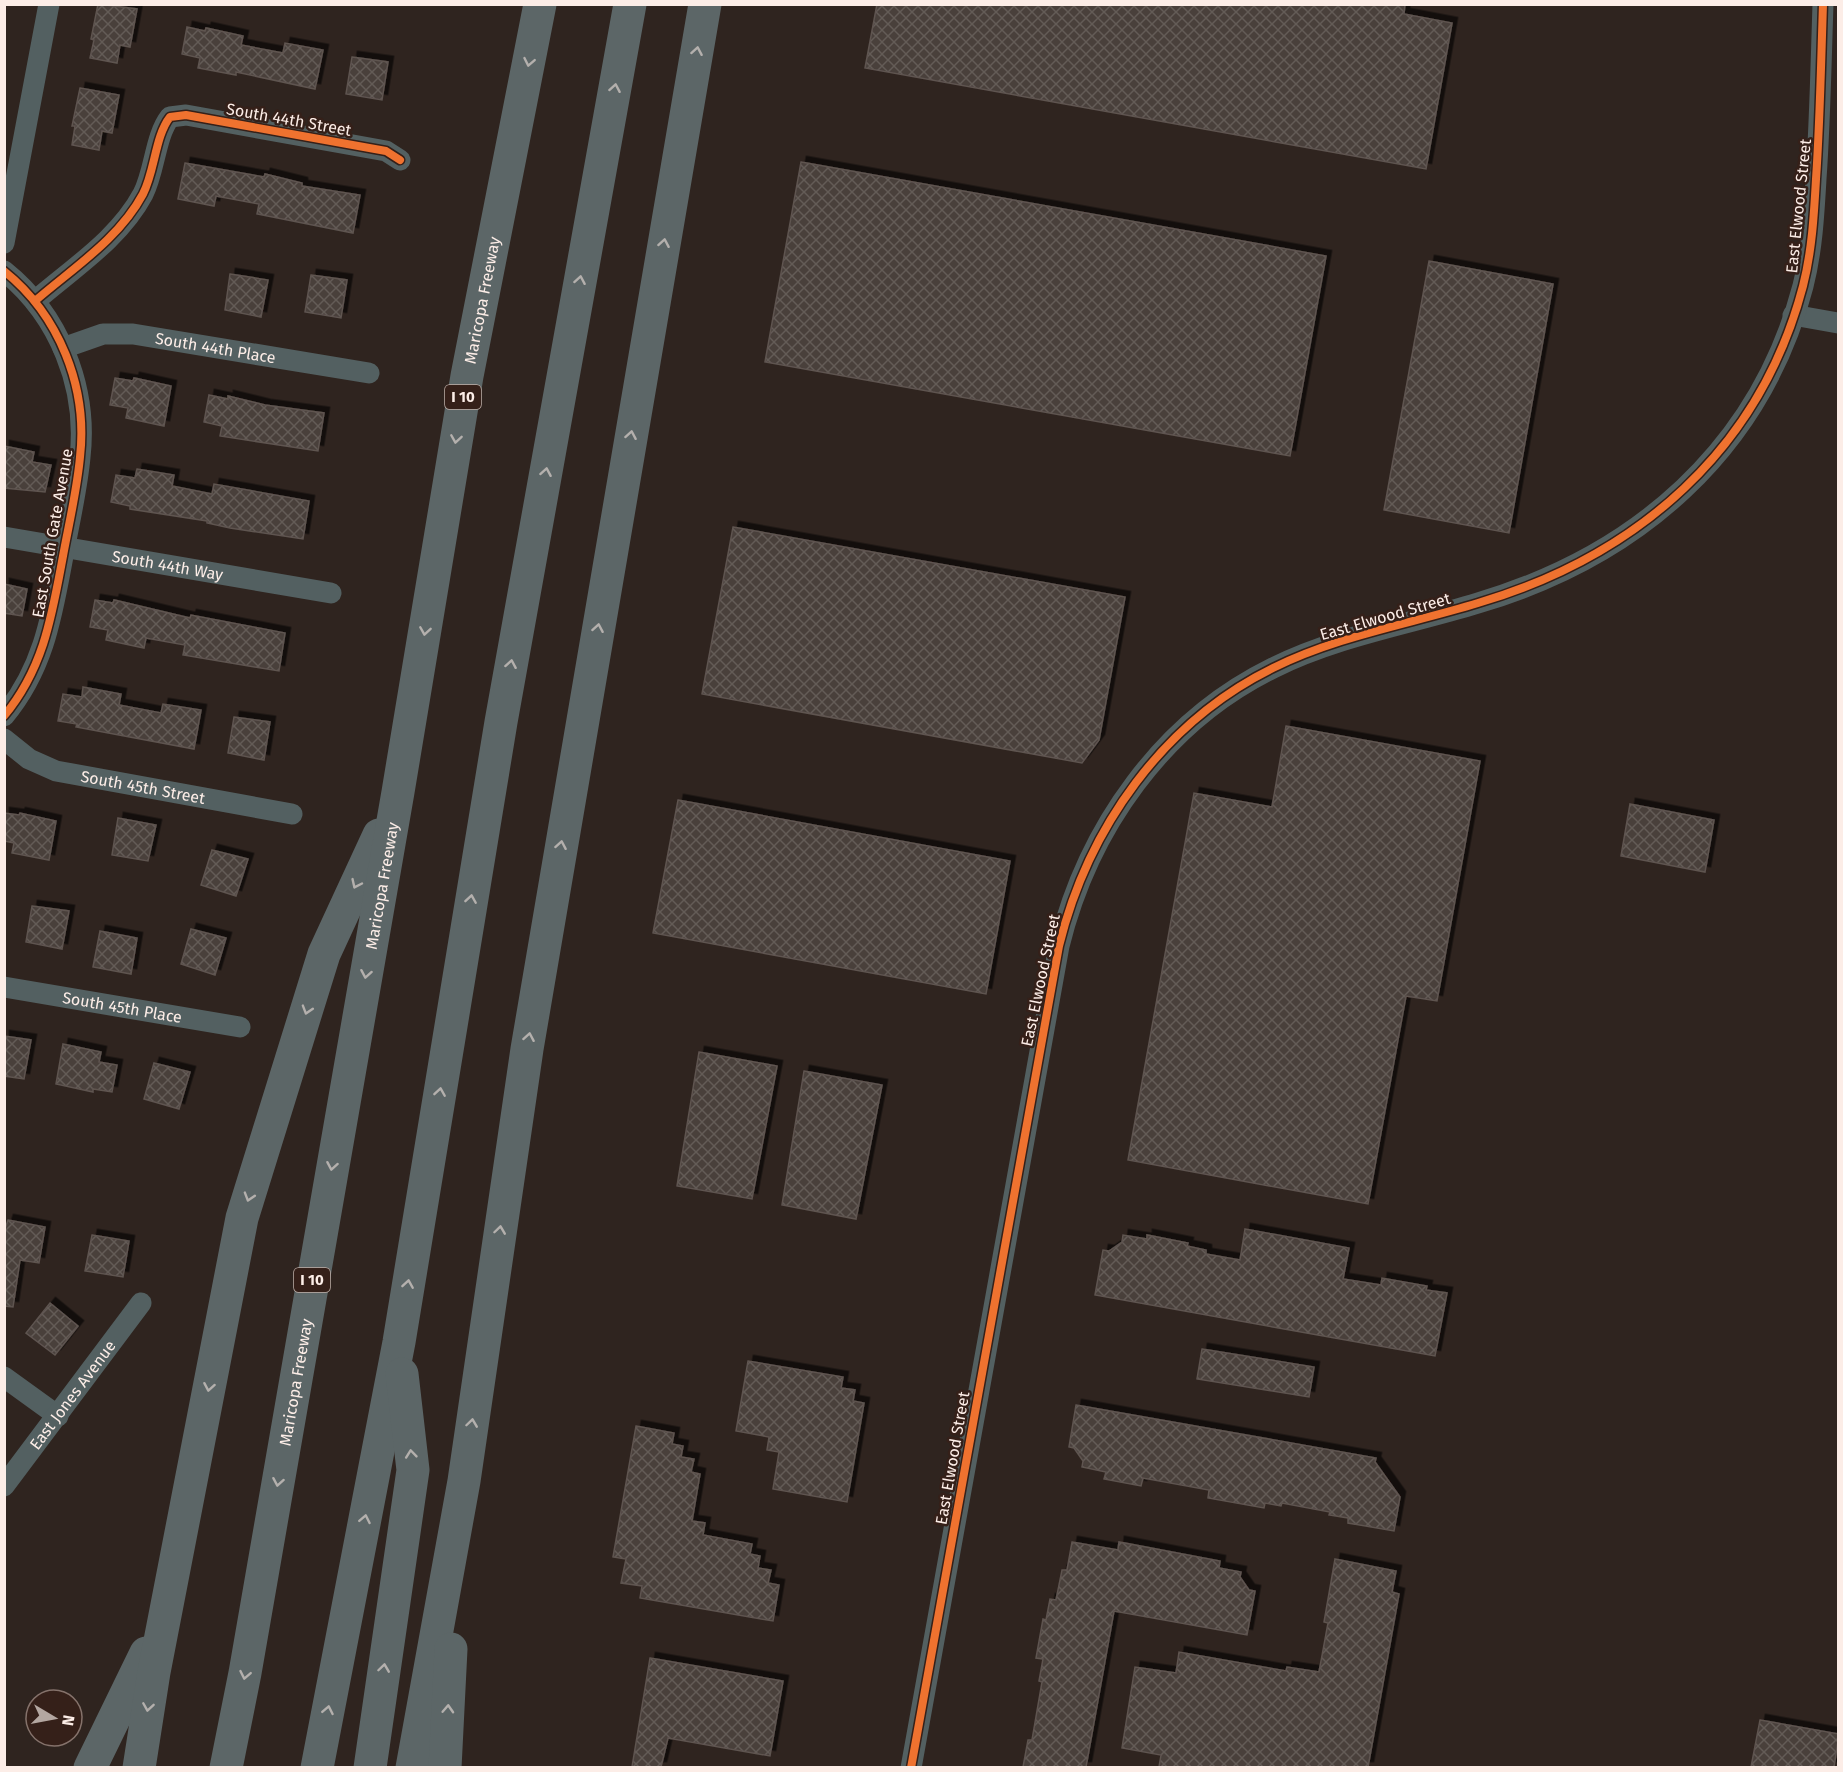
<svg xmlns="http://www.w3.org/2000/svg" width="1843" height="1772" viewBox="0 0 1843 1772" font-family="'Fira Sans',sans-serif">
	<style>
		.building { fill: url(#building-cross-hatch); stroke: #5e5450; stroke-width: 1.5; filter: url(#shadow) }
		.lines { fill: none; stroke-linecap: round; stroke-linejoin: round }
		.street { stroke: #536061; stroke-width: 21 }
		.highway { stroke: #5c6667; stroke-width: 33 }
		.cycleway-casing { stroke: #352019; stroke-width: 11 }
		.cycleway { stroke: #ef722f; stroke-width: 8 }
		.oneway { stroke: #b4b0ad }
		.labels { text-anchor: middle; stroke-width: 5; stroke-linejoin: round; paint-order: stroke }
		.shield { fill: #352019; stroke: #c0b0a9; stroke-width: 1.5 }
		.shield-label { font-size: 15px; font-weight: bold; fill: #fcede7 }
		.street-label { font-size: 16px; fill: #fcede7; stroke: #352019 }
	</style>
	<defs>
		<pattern id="building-cross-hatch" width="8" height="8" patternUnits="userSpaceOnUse" patternTransform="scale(1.5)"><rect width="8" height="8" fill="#493f3b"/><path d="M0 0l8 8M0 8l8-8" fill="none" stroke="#645b57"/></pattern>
		<filter id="shadow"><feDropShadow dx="5.5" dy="-5.5" stdDeviation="0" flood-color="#0009"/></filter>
	</defs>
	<rect width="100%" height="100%" fill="#2f241f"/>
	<g class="building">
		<polygon points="98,4 137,9 130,47 120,45 117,63 90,58 94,40 91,39"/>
		<polygon points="877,4 1405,4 1404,14 1452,23 1426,169 865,68"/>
		<polygon points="187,27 205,31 206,28 243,36 241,45 283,53 285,43 323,50 315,89 236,72 236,75 198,68 200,58 182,54"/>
		<polygon points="352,57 388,62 382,100 346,94"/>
		<polygon points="80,88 119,95 112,133 102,131 99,150 72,145 75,126 72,126"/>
		<polygon points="801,162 1326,256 1290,456 765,362"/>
		<polygon points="185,163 264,177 265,174 302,183 302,186 360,195 353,233 257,214 259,204 216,196 214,206 178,199"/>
		<polygon points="1429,261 1553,284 1509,533 1384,510"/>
		<polygon points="230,274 268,280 261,317 225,310"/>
		<polygon points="311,275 347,280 341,318 305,312"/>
		<polygon points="115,378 133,381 134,378 171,386 164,426 126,418 128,408 110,405"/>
		<polygon points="209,395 228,399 228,396 265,405 324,413 318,451 220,436 222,426 204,422"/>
		<polygon points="4,446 34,452 32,462 51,465 45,492 4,488"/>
		<polygon points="137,469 174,475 172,486 212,494 214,484 309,501 303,539 230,528 207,523 207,521 130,509 130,506 111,502 116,475 135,478"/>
		<polygon points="733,527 1125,597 1099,740 1082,763 702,694"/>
		<polygon points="4,584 27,589 22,616 4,613"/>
		<polygon points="95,600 113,603 114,600 190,618 191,615 285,633 279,671 183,655 185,645 146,638 144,648 106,640 108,630 90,627"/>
		<polygon points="83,687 121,694 119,705 161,713 163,704 201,710 194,749 76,727 77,724 58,721 63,694 82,697"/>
		<polygon points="234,717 270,722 264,760 228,753"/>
		<polygon points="1286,726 1480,761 1437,1001 1406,996 1368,1204 1128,1160 1194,793 1272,807"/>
		<polygon points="678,800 1010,861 986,994 653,933"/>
		<polygon points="1630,804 1714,820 1705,872 1621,856"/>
		<polygon points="4,813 19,815 20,813 56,821 49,860 12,853 14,843 4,841"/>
		<polygon points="118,818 156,825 148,861 112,855"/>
		<polygon points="212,850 248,859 236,896 201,885"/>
		<polygon points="32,906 69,911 62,949 26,942"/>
		<polygon points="191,929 226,938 215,975 181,964"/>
		<polygon points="100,931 137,938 131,974 93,967"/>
		<polygon points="4,1036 31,1040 24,1079 4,1076"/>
		<polygon points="63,1044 101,1052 99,1062 117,1065 112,1092 93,1089 93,1092 56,1084"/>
		<polygon points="699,1052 777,1066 752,1199 677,1186"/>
		<polygon points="154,1063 190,1072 179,1109 144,1099"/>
		<polygon points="804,1071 882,1085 856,1219 782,1205"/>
		<polygon points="8,1220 45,1227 39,1263 20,1260 13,1307 4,1306 4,1232"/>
		<polygon points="1245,1229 1349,1248 1343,1279 1381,1285 1382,1278 1427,1286 1426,1290 1447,1293 1435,1356 1095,1295 1103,1250 1109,1251 1122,1242 1123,1235 1147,1239 1147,1235 1188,1243 1187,1246 1206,1250 1206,1254 1240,1260"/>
		<polygon points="92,1235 129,1241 123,1277 85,1271"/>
		<polygon points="50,1303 78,1326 55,1355 26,1333"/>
		<polygon points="1202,1349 1314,1367 1309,1397 1197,1379"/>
		<polygon points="748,1361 843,1377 841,1388 855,1390 853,1401 864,1403 847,1502 773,1489 779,1452 767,1450 769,1437 736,1431"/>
		<polygon points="1076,1405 1376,1458 1375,1462 1400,1497 1394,1531 1348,1523 1348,1518 1329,1515 1330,1512 1282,1503 1281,1506 1265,1503 1264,1508 1208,1498 1209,1490 1143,1478 1141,1486 1104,1479 1106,1472 1082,1467 1083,1461 1074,1448 1069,1447"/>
		<polygon points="636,1426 674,1433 672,1444 683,1446 681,1457 694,1459 691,1472 700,1474 692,1521 705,1523 703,1535 752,1544 750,1554 760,1556 758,1568 771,1570 768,1583 779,1585 773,1621 640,1598 642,1586 621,1583 626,1559 613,1557"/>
		<polygon points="1072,1542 1118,1550 1119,1542 1220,1561 1219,1568 1241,1572 1240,1577 1249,1590 1255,1591 1247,1635 1114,1611 1086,1767 1023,1767 1028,1740 1032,1740 1042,1682 1039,1681 1043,1659 1036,1658 1043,1619 1046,1620 1050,1599 1056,1600 1062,1570 1067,1570"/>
		<polygon points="1335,1559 1396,1571 1392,1592 1399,1594 1368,1767 1159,1767 1161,1755 1122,1748 1135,1667 1176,1673 1179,1652 1286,1671 1287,1667 1319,1672 1328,1623 1324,1622"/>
		<polygon points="650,1658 783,1681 770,1756 668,1738 661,1767 632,1767"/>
		<polygon points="1760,1720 1839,1734 1834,1767 1751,1767"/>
	</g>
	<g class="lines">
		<g class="street">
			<polyline points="4,243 49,4"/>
			<path d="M4,271C59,315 88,387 80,457C77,490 69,523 63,556C52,615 44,668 4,716"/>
			<path d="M35,301C73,268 119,239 143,194C155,171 155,136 170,117L186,115L386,151L400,160"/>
			<polyline points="1793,315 1838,323"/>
			<path id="s1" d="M63,348L103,334H133L369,373"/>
			<path id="s2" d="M4,537L331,593"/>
			<path id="s3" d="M4,739L29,759L56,771L292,814"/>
			<path id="s4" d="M4,987L240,1027"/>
			<polyline points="4,1377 58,1416"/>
			<path id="s5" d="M4,1486L141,1303"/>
			<path d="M911,1768L1059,946C1088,828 1163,722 1273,668C1337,636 1410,624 1478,603C1637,556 1760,450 1803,286C1812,251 1814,214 1816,179C1820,121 1821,63 1823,4"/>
		</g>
		<g class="highway">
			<polyline points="90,1768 146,1653"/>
			<polyline points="139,1768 154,1672 242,1218 324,954 379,835"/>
			<path id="s6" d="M226,1768L245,1673L398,792L467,376L540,4"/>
			<polyline points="317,1768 399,1342 501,722 630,4"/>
			<polyline points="370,1768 413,1470 402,1374"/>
			<polyline points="412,1768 464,1481 527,1049 705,4"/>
			<polyline points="445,1768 451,1649"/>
		</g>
		<g class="cycleway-casing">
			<g id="cycleway">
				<path d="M4,271C59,315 88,387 80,457C77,490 69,523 63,556C52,615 44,668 4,716"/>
				<path d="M35,301C73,268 119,239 143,194C155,171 155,136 170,117L186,115L386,151L400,160"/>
				<path d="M911,1768L1059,946C1088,828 1163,722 1273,668C1337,636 1410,624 1478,603C1637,556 1760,450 1803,286C1812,251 1814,214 1816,179C1820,121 1821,63 1823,4"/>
			</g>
		</g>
		<use href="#cycleway" class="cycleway"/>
	</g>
	<defs><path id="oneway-chevron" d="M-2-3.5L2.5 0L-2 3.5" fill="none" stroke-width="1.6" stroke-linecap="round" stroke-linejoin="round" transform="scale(1.5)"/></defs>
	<g class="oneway">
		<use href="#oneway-chevron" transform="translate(697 51) rotate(-80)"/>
		<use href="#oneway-chevron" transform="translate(529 62) rotate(101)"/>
		<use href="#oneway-chevron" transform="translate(615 88) rotate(-80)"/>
		<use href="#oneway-chevron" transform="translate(664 243) rotate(-80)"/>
		<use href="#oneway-chevron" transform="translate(580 280) rotate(-80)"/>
		<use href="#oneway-chevron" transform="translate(631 435) rotate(-80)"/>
		<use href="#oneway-chevron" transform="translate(456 439) rotate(99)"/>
		<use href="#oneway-chevron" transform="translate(546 472) rotate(-80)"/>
		<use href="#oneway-chevron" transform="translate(598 628) rotate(-80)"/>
		<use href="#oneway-chevron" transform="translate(425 631) rotate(99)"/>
		<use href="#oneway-chevron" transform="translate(511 664) rotate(-80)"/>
		<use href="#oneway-chevron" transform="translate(561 845) rotate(-80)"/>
		<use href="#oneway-chevron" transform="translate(356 884) rotate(115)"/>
		<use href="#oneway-chevron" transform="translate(471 899) rotate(-81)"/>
		<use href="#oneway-chevron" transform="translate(366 974) rotate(100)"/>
		<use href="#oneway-chevron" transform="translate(307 1010) rotate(107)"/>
		<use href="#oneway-chevron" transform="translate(529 1037) rotate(-80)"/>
		<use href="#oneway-chevron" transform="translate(440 1092) rotate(-81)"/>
		<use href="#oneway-chevron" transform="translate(332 1166) rotate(100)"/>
		<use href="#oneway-chevron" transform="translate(249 1197) rotate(107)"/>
		<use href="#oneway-chevron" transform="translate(500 1230) rotate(-82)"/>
		<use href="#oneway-chevron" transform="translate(408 1284) rotate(-81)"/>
		<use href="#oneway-chevron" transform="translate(209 1387) rotate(100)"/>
		<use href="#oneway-chevron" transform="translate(472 1423) rotate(-82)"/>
		<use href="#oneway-chevron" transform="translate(411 1454) rotate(-96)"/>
		<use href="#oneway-chevron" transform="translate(278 1482) rotate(100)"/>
		<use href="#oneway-chevron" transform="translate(365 1519) rotate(-79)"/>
		<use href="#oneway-chevron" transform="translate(384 1668) rotate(-82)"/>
		<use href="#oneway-chevron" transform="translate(245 1675) rotate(101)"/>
		<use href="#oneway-chevron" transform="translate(148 1707) rotate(99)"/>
		<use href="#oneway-chevron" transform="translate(448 1709) rotate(-87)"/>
		<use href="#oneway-chevron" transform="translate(328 1710) rotate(-79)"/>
	</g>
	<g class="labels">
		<g class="shield">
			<rect x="445" y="385" width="36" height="24" rx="4.5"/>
			<rect x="294" y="1268" width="36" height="24" rx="4.5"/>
		</g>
		<g class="shield-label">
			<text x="463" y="402">I 10</text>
			<text x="312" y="1285">I 10</text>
		</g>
		<g class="street-label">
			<text transform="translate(289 119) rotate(10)" y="6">South 44th Street</text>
			<text transform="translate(1798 206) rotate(-84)" y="6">East Elwood Street</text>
			<text dy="6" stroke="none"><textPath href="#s6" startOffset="1490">Maricopa Freeway</textPath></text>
			<text dy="6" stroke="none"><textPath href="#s1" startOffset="156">South 44th Place</textPath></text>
			<text transform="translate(52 533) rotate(-80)" y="6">East South Gate Avenue</text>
			<text dy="6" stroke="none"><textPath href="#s2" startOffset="166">South 44th Way</textPath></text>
			<text transform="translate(1385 616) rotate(-16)" y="6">East Elwood Street</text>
			<text dy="6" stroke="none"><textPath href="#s3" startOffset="150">South 45th Street</textPath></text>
			<text dy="6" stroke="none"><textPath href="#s6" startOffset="896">Maricopa Freeway</textPath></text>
			<text transform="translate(1040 980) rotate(-78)" y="6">East Elwood Street</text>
			<text dy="6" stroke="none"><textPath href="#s4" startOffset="120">South 45th Place</textPath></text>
			<text dy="6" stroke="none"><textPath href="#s6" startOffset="392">Maricopa Freeway</textPath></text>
			<text dy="6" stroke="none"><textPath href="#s5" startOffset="114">East Jones Avenue</textPath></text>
			<text transform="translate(952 1458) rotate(-80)" y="6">East Elwood Street</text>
		</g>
	</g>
	<rect width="1843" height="1772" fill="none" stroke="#fcede7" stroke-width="12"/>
	<g transform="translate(54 1718) rotate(100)"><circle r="28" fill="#352019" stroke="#85726b" stroke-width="1.5"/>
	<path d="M0-4.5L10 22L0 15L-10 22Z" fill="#b4a7a1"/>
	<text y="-9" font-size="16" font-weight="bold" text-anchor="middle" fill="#fcede7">N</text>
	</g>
</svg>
